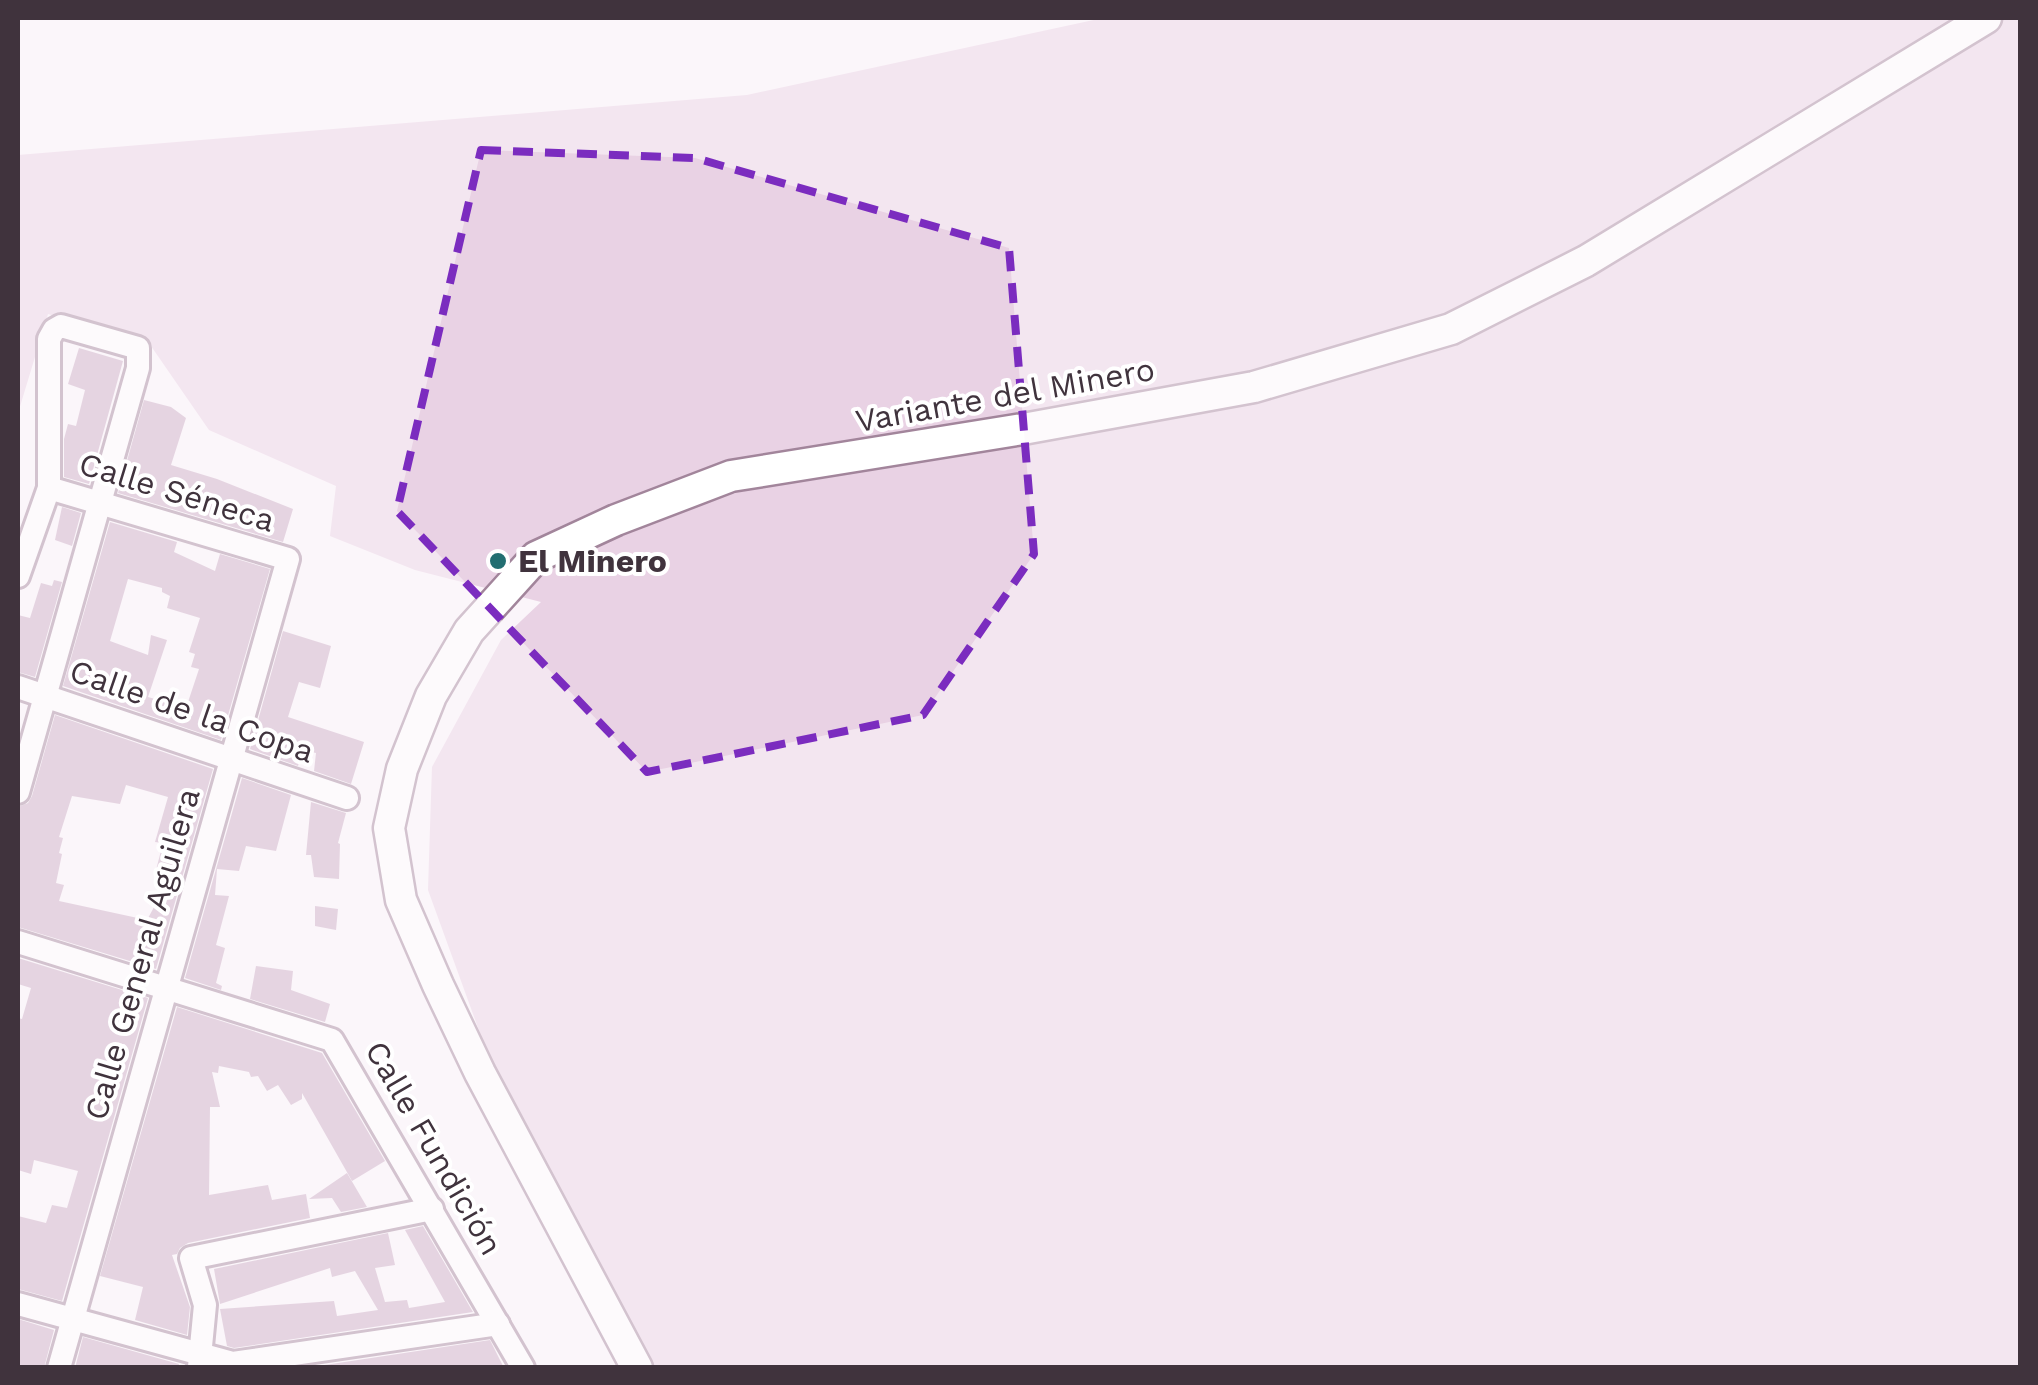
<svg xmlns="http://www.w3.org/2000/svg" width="2038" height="1385" viewBox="0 0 2038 1385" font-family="'Work Sans',sans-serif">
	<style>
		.green { fill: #e9d2e4 }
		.building { fill: #caacc4; fill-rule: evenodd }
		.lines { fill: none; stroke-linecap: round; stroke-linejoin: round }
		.street-casing { stroke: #a2859b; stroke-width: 28 }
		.secondary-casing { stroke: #a2859b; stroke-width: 35 }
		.street { stroke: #fff; stroke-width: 22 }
		.secondary { stroke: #fff; stroke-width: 30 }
		.marked { fill: none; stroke: #7b2cbf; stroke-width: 8; stroke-dasharray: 20 12; stroke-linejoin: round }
		.poi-dot { fill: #226e71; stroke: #fff; stroke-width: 4 }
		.labels { text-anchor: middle; stroke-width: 8; stroke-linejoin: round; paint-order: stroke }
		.street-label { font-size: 32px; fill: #40333d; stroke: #fff }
		.poi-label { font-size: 32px; font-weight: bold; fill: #40333d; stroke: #fff; text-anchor: start }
	</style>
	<rect width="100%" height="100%" fill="#fbf5fa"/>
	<polygon class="green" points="1103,18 2020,18 2020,1367 647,1367 493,1069 428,890 432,767 501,640 541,602 415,570 330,536 336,486 209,430 151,346 48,314 18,413 18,155 747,95"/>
	<g class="building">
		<polygon points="79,348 123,361 89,484 64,477 64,439 68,424 76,426 85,390 68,384"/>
		<polygon points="144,400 171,407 186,418 171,465 217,479 293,509 283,542 118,493"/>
		<polygon points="62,507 81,513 72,546 55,540"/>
		<path d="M110,522L177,542L174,552L215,571L220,554L270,569L221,740L63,686ZM128,579L162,588V592L170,596L167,608L200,618L189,652L195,654L191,667L199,669L186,708L148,697L167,640L151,635L148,655L110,641Z"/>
		<polygon points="54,580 62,582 35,677 18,672 18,615 30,618 41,583 52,586"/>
		<polygon points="283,631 331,646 320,688 299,682 288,717 364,742 351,784 314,771 316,753 302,750 298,766 250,749"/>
		<path d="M55,715L213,769L156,969L18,927V807L28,803L32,796ZM126,785L168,797L155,842L163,843L156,870L165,871L153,909L147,920L59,901L64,885L56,883L62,854L59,853L63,838L59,837L72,796L120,804Z"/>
		<polygon points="242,778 291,795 276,851 246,846 239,871 217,869 215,895 229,896 216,945 225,948 216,983 222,986 221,990 185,978"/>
		<polygon points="311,802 346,813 338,843 340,844 339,879 314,877 311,855 306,855"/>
		<polygon points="315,906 338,909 336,930 315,926"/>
		<polygon points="18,958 148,998 62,1301 18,1289 18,1216 46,1223 52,1205 67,1208 78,1171 34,1160 31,1174 18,1170 18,1018 22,1019 31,988 18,984"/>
		<polygon points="256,966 293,971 291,990 330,1004 325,1022 250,999"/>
		<polygon points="177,1007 322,1053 385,1161 352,1181 302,1093 302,1099 291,1105 278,1085 267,1091 258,1076 251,1077 249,1072 219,1066 218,1073 212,1072 220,1107 210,1107 209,1195 268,1185 272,1200 306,1194 310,1218 188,1243 180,1248 177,1254 172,1255 190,1307 187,1335 135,1320 143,1287 100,1276"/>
		<polygon points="347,1173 367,1207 341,1212 332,1198 309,1199"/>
		<polygon points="423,1226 473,1312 234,1348 227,1346 220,1309 334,1301 337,1316 378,1310 355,1271 332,1277 330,1268 220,1304 214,1269 388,1233 395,1265 375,1268 385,1302 407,1300 409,1308 445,1302 405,1230"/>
		<polygon points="18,1319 54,1330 44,1368 18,1368"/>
		<polygon points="83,1337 179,1364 178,1368 75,1368"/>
		<polygon points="490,1340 504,1368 305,1368"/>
	</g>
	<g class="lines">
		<g class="street-casing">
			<g id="street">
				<polyline points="49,488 288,559 59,1368"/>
				<polyline points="18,576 49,488 49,339 54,330 61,326 138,348 138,368 18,792"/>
				<polyline points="18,687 347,798"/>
				<polyline points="18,942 332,1040 523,1368"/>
				<polyline points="18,1304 233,1363 498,1324"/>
				<polyline points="199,1367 205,1305 191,1258 432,1209"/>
			</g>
		</g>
		<g class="secondary-casing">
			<polyline id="secondary" points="637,1368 480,1073 438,985 401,900 389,828 402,769 431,696 469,631 536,557 616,520 731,476 1023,429 1254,387 1451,329 1586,261 1986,18"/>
		</g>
		<use href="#street" class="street"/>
		<use href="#secondary" class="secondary"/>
	</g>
	<path d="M0 0H2038V1385H0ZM481,150L695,158L1009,248L1034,554L923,715L647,772L397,511Z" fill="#fbf5fa" fill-opacity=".55" fill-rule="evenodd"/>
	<path class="marked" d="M481,150L695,158L1009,248L1034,554L923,715L647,772L397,511Z"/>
	<circle class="poi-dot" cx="498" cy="561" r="10"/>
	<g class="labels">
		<g class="street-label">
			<text transform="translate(1005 395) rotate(-10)" y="11">Variante del Minero</text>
			<text transform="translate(177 492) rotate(17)" y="11">Calle Séneca</text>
			<text transform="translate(192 711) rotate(19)" y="11">Calle de la Copa</text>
			<text transform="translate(142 954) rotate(-74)" y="11">Calle General Aguilera</text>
			<text transform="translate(434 1148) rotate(60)" y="11">Calle Fundición</text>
		</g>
		<g class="poi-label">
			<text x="518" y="572">El Minero</text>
		</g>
	</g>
	<rect width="2038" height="1385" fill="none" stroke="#40333d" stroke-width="40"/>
</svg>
